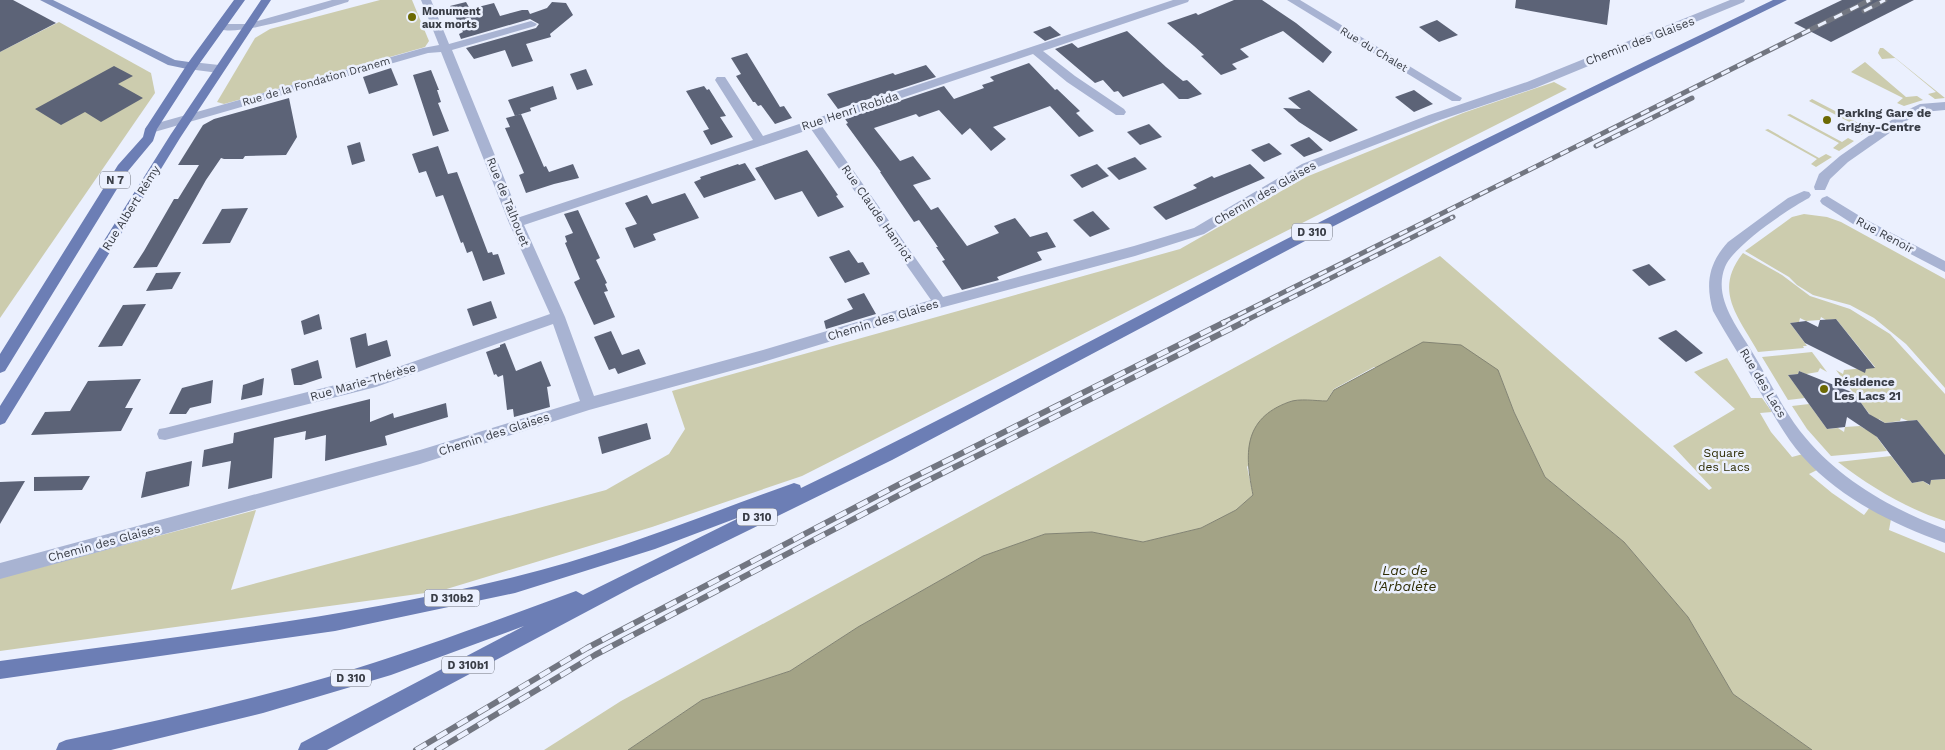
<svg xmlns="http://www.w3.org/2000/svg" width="1945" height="750" viewBox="0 0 1945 750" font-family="'Work Sans',sans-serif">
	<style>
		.green { fill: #ccccae }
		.water { fill: #a3a386; stroke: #838473 }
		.building { fill: #5c6377 }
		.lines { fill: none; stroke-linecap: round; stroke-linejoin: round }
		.street { fill: #a8b3d2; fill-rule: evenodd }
		.secondary { fill: #8595c1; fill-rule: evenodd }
		.primary { fill: #6c7eb5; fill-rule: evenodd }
		.rail-far1-casing { stroke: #727681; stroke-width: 5 }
		.rail-casing { stroke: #727681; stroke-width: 6 }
		.rail-far1 { stroke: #ebf0fe; stroke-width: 3; stroke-dasharray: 9; stroke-linecap: butt }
		.rail { stroke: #ebf0fe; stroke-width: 4.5; stroke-dasharray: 12; stroke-linecap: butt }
		.poi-dot { fill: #6c6903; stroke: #ebf0fe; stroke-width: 2 }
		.labels { text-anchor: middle; stroke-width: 5; stroke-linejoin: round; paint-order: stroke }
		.far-poi-label { font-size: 11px; font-weight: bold; fill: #393d46; stroke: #ebf0fe; text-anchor: start }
		.far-street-label { font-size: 11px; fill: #393d46; stroke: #ebf0fe }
		.shield { fill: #ebf0fe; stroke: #6e737d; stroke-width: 1 }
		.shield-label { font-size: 11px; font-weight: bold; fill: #393d46 }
		.street-label { font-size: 12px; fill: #393d46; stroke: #ebf0fe }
		.poi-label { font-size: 12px; font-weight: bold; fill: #393d46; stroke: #ebf0fe; text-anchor: start }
		.park-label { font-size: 12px; fill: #2e2c04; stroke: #ebf0fe }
		.water-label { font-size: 14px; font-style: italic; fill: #2f2d05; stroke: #ebf0fe }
	</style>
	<rect width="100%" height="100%" fill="#ebf0fe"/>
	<g class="green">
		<polygon points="380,0 412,0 429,41 425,47 224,104 217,102 255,38 270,29"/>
		<polygon points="59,22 151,73 155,93 0,318 0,52"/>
		<polygon points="1880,48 1883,48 1945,98 1935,99 1928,94 1936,92 1895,58 1882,59 1878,53"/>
		<polygon points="1865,62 1906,97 1917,96 1923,100 1904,106 1897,103 1903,98 1851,72"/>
		<polygon points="1554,82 1567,89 802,476 652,527 440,591 0,651 0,578 256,510 231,590 606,490 669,454 685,429 672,391 1180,249 1306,177 1463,113"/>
		<polygon points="1812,99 1864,126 1869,122 1875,126 1861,135 1855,132 1861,128 1809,101"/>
		<polygon points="1790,114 1842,142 1848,138 1854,141 1839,151 1833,148 1839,143 1787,115"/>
		<polygon points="1768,129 1819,158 1826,154 1832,157 1816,167 1811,164 1817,159 1765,130"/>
		<polygon points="1804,214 1827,217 1841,222 1945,279 1945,388 1906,344 1874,318 1850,305 1813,295 1797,285 1789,277 1745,251 1792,217"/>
		<path d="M1743,253L1782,275L1810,296L1850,309L1890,334L1945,394V455L1917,420L1908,421L1901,418L1900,421L1885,423L1879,419L1877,424L1836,370L1843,374L1844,370L1875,367L1836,319L1826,320L1821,317L1820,320L1806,321L1800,318L1799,322L1790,323L1807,346H1803L1804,348L1758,352C1738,316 1713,291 1743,253Z"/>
		<polygon points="1440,256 1709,490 1712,488 1673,446 1735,409 1694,372 1727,358 1751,398 1762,398 1772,412 1760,413 1771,432 1792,457 1803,454 1819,469 1809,474 1832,493 1864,515 1870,507 1891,519 1889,530 1945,553 1945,750 1812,750 1733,694 1688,617 1624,542 1545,477 1514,412 1498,370 1374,367 1334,389 1327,401 1290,401 1247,467 1253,495 1236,510 1201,528 1143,542 1092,532 1045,534 983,556 858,627 790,671 702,700 628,750 544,750 621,701"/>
		<polygon points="1812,352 1827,372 1820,368 1818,372 1806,374 1799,371 1798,374 1788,375 1805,398 1788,400 1762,357"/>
		<polygon points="1809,404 1827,429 1838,428 1844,432 1845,427 1860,426 1865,429 1868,425 1887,451 1831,456 1807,429 1792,406"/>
		<path d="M1891,456L1912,483L1923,481L1929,485L1931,480L1945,479V521C1905,508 1871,487 1838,462Z"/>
	</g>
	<path class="water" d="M1423,342L1461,345L1498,370L1514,412L1545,477L1624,542L1688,617L1733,694L1812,750H628L702,700L790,671L858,627L983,556L1045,534L1092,532L1143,542L1201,528L1236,510L1253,495C1245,455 1242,419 1289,402C1299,398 1316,401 1327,401L1334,390Z"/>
	<g class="building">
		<polygon points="0,0 13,0 56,23 0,52"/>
		<polygon points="1234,0 1262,0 1296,23 1332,52 1323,63 1283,31 1240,49 1249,57 1232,64 1237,69 1221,75 1201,56 1204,55 1194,46 1167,23 1196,13 1198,15"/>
		<polygon points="1516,0 1610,0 1607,25 1515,8"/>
		<polygon points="1842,0 1914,0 1831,42 1794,23"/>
		<polygon points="466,2 470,9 494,3 500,16 522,10 528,10 530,14 547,8 552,2 566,3 573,15 550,34 551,37 526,44 533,61 512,67 505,50 474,59 466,48 536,28 539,24 530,19 461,39 459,34 463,32 450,6"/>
		<polygon points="1437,20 1458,35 1439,42 1419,27"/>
		<polygon points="1050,26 1061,35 1045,41 1033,32"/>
		<polygon points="1127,31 1166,67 1183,81 1187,80 1202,94 1188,99 1179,99 1163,83 1123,97 1118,91 1114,92 1103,80 1095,83 1055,49 1072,43 1078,48"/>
		<polygon points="747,53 780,107 784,106 792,118 775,124 761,105 758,106 755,102 753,102 736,76 741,74 731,58"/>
		<polygon points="1029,63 1055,90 1057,89 1080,111 1076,113 1094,131 1079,137 1050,106 993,127 1006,139 991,151 970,128 962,135 939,110 919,117 916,114 874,128 900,161 913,156 931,179 913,185 931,210 938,207 967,246 999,233 994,226 1015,218 1030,237 1047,232 1056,247 1037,252 1042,260 997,277 999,280 962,290 942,261 945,260 936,247 938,247 919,220 914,222 899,200 880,172 881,172 846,124 848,123 845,119 944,86 954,99 984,88 982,85 994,81 990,77"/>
		<polygon points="926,65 936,77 838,109 827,94 893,73 895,75"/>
		<polygon points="114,66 133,76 118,84 143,98 101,122 85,112 61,125 35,109"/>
		<polygon points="391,68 398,85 369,94 363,77"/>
		<polygon points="586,69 593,85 577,90 570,74"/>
		<polygon points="431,70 439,90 437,90 441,102 438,103 449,131 433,136 413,75"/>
		<polygon points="553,86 557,99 530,108 531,111 515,116 508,100"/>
		<polygon points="704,86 707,90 709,89 726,116 720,117 733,137 711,145 703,131 709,129 686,91"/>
		<polygon points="1309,90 1358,130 1330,142 1299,122 1283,108 1301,109 1288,98"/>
		<polygon points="1414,90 1433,104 1414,112 1395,97"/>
		<polygon points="289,98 297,137 286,155 245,156 243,159 224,159 221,158 206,180 157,267 133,268 144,251 174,199 178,199 199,165 178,165 203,125 214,119"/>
		<polygon points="521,114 544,167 546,166 549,172 573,164 579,178 554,184 526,193 519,175 524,173 505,128 510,127 506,118"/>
		<polygon points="1149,124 1162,137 1140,145 1127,132"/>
		<polygon points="1309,137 1323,150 1304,157 1290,145"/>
		<polygon points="360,142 365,161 352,165 347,146"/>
		<polygon points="1269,143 1282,154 1264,162 1251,150"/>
		<polygon points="438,146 448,174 457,172 488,253 492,252 493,255 498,254 505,274 483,281 472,251 467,253 463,242 461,243 443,195 436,197 426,171 419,173 412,154"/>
		<polygon points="807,150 838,195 836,196 844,207 818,217 802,191 775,200 755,168"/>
		<polygon points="1135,157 1147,169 1119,180 1107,168"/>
		<polygon points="745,163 756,180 704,198 694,182 701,179 700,177 738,164 739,165"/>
		<polygon points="1097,164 1109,176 1082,188 1070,175"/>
		<polygon points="1250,164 1265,178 1166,220 1153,207 1197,188 1193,185 1212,176 1214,178"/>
		<polygon points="685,193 699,218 653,234 656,240 634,248 625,228 637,224 625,203 647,195 652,204"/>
		<polygon points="248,208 230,243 202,244 222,209"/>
		<polygon points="578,210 600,258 596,260 607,283 605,284 608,291 604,292 615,317 594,325 574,282 580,279 565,243 567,242 565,236 573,233 564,214"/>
		<polygon points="1093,211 1110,229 1090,237 1073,220"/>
		<polygon points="849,250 858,263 863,262 870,274 845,283 829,257"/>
		<polygon points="1649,264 1666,280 1649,286 1632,270"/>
		<polygon points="181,272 172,289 146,291 156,273"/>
		<polygon points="864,293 876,314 826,329 824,321 853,309 847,299"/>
		<polygon points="491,301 497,318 473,326 467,309"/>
		<polygon points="146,304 122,346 98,347 123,305"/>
		<polygon points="319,314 322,329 304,335 301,321"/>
		<polygon points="1836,319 1875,368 1866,369 1865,373 1805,343 1790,323 1806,321 1818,327 1820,320"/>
		<polygon points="1676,330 1703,353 1686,362 1658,338"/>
		<polygon points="611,331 622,355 639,349 646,364 618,374 615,368 609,370 594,337"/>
		<polygon points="366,333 368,346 387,340 391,356 356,368 350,338"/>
		<polygon points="505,343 516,371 541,361 551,386 547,387 550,407 514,417 513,409 507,410 503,375 498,377 496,374 494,375 486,352 500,347 500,345"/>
		<polygon points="318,360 322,378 301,385 294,385 291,369"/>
		<polygon points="1799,371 1854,393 1869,414 1885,423 1917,420 1945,455 1945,479 1931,480 1930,485 1923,481 1912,483 1877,437 1847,417 1845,427 1827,429 1788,375 1798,374"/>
		<polygon points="264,378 262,395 241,400 243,385"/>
		<polygon points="141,379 125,408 133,408 121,431 31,435 45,412 70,411 88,381"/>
		<polygon points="213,380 211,403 190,408 186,414 169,414 182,388"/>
		<polygon points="370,399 370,422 393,413 394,418 446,403 448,417 385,436 387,445 325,461 326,435 305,440 306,431 274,438 272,478 228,489 231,461 202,467 204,450 233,443 234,433"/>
		<polygon points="647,423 651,439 602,454 598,437"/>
		<polygon points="192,461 189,486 141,498 146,472"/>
		<polygon points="90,476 82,490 34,491 34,477"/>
		<polygon points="25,481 0,524 0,482"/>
	</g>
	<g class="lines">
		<g class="street">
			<path d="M332,0H349L348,2C326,8 230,41 216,27L222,24H247Z"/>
			<path d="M421,0H431L449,44L531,21L537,24L535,26L452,50L520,217L753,140L715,80L717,77H725L763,136L1173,0H1189L1188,2L1043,51L1075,76L1124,109L1126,112L1124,115H1116L1067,82L1033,54L821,125L943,297L1134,246L1194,228L1302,164L1429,115L1527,82L1730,0H1745L1744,2L1535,88L1437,121L1310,170L1204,234L1135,256L940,308L763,362L589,410L420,464L0,579V563L420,450L580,401L553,324L376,387L165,440L159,439L157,434L159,429L165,428L375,375L550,314L509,223L441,52L428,53L151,133L145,129L147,126L423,48L439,45ZM811,129L931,300L763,350L594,396L565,317L524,225Z"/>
			<polygon points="1287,0 1300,0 1462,98 1460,101 1452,101"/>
			<polygon points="192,62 219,65 225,69 219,73 188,69 186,66"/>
			<polygon points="1945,102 1945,110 1923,112 1911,118 1848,162 1830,179 1825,190 1815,190 1814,187 1819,174 1840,156 1903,112 1920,104"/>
			<path d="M1804,191L1809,192L1811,195L1809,198C1788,209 1733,246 1725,267C1713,297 1736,325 1751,350C1767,376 1781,406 1800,431C1837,478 1889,508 1945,529V543C1893,524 1841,499 1803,457C1785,437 1773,413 1759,390C1745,363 1728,338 1713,311C1705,283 1709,263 1728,242L1788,198Z"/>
			<polygon points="1827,196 1863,218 1945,261 1945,272 1853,224 1822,204 1820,201 1822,198"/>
		</g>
		<polygon class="secondary" points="40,0 53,0 175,60 196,63 198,66 192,70 168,65"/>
		<g class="primary">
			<polygon points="234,0 245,0 197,67 157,129 153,141 128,171 5,371 0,373 0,354 118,165 143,137 145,129 188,63"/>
			<polygon points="261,0 271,0 180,138 5,423 0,425 0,406 171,134"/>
			<path d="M1773,0H1787L1571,106L1322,232L892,460L635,586L327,750H298L301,743L524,626L391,675L263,713L111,750H56L59,743L66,740C154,722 242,702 328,677C412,652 494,621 576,591L583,595L745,515L655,549L515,593L335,631L0,679V661C172,637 345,619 514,577C610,554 701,516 794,483L800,485L801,488C974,405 1141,313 1312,226C1464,148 1619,74 1773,0Z"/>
		</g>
		<g class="rail-far1-casing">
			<g id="rail-far1">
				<polyline points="1864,11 1885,0"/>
				<polyline points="1596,146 1692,98"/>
				<polyline points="1222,323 1870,0"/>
				<polyline points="1241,323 1453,217"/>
			</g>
		</g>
		<g class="rail-casing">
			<g id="rail">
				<polyline points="416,750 587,648 898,485 1225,322"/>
				<polyline points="437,750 595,655 907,491 1244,322"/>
			</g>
		</g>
		<use href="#rail-far1" class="rail-far1"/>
		<use href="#rail" class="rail"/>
	</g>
	<g class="poi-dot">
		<circle cx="412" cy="17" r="5"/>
		<circle cx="1827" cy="120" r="5"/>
		<circle cx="1824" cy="389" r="5"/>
	</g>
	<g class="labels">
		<g class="far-poi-label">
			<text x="422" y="15">Monument<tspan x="422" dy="13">aux morts</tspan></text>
		</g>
		<g class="far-street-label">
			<text transform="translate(1374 49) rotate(31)" y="4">Rue du Chalet</text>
			<text transform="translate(316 81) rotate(-16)" y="4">Rue de la Fondation Dranem</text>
		</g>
		<g class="shield">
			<rect x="100" y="171.5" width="30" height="17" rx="4"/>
			<rect x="1292" y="223.5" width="40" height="17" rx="4"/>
			<rect x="737" y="508.5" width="40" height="17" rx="4"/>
			<rect x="424.5" y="589.5" width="55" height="17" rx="4"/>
			<rect x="442" y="656.5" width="52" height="17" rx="4"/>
			<rect x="331" y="669.5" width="40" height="17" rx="4"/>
		</g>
		<g class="shield-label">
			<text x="115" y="184">N 7</text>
			<text x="1312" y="236">D 310</text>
			<text x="757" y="521">D 310</text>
			<text x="452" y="602">D 310b2</text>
			<text x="468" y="669">D 310b1</text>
			<text x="351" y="682">D 310</text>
		</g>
		<g class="street-label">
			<text transform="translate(1640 41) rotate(-21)" y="4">Chemin des Glaises</text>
			<text transform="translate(850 111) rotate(-18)" y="4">Rue Henri Robida</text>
			<text transform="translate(1265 193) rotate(-30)" y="4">Chemin des Glaises</text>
			<text transform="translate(508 202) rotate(68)" y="4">Rue de Talhouet</text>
			<text transform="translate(131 208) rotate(-58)" y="4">Rue Albert Rémy</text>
			<text transform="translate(877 213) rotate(55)" y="4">Rue Claude Hanriot</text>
			<text transform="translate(1885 235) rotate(28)" y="4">Rue Renoir</text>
			<text transform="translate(883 320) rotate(-17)" y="4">Chemin des Glaises</text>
			<text transform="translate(363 382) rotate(-16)" y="4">Rue Marie-Thérèse</text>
			<text transform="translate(1763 383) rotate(59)" y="4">Rue des Lacs</text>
			<text transform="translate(494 434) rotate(-18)" y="4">Chemin des Glaises</text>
			<text transform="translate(104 543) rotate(-15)" y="4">Chemin des Glaises</text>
		</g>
		<g class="poi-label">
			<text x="1837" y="117">Parking Gare de<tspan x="1837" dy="14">Grigny-Centre</tspan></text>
			<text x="1834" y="386">Résidence<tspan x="1834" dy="14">Les Lacs 21</tspan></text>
		</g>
		<g class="park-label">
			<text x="1724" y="457">Square<tspan x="1724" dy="14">des Lacs</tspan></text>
		</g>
		<g class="water-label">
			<text x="1405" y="575">Lac de<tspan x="1405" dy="16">l'Arbalète</tspan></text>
		</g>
	</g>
</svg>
